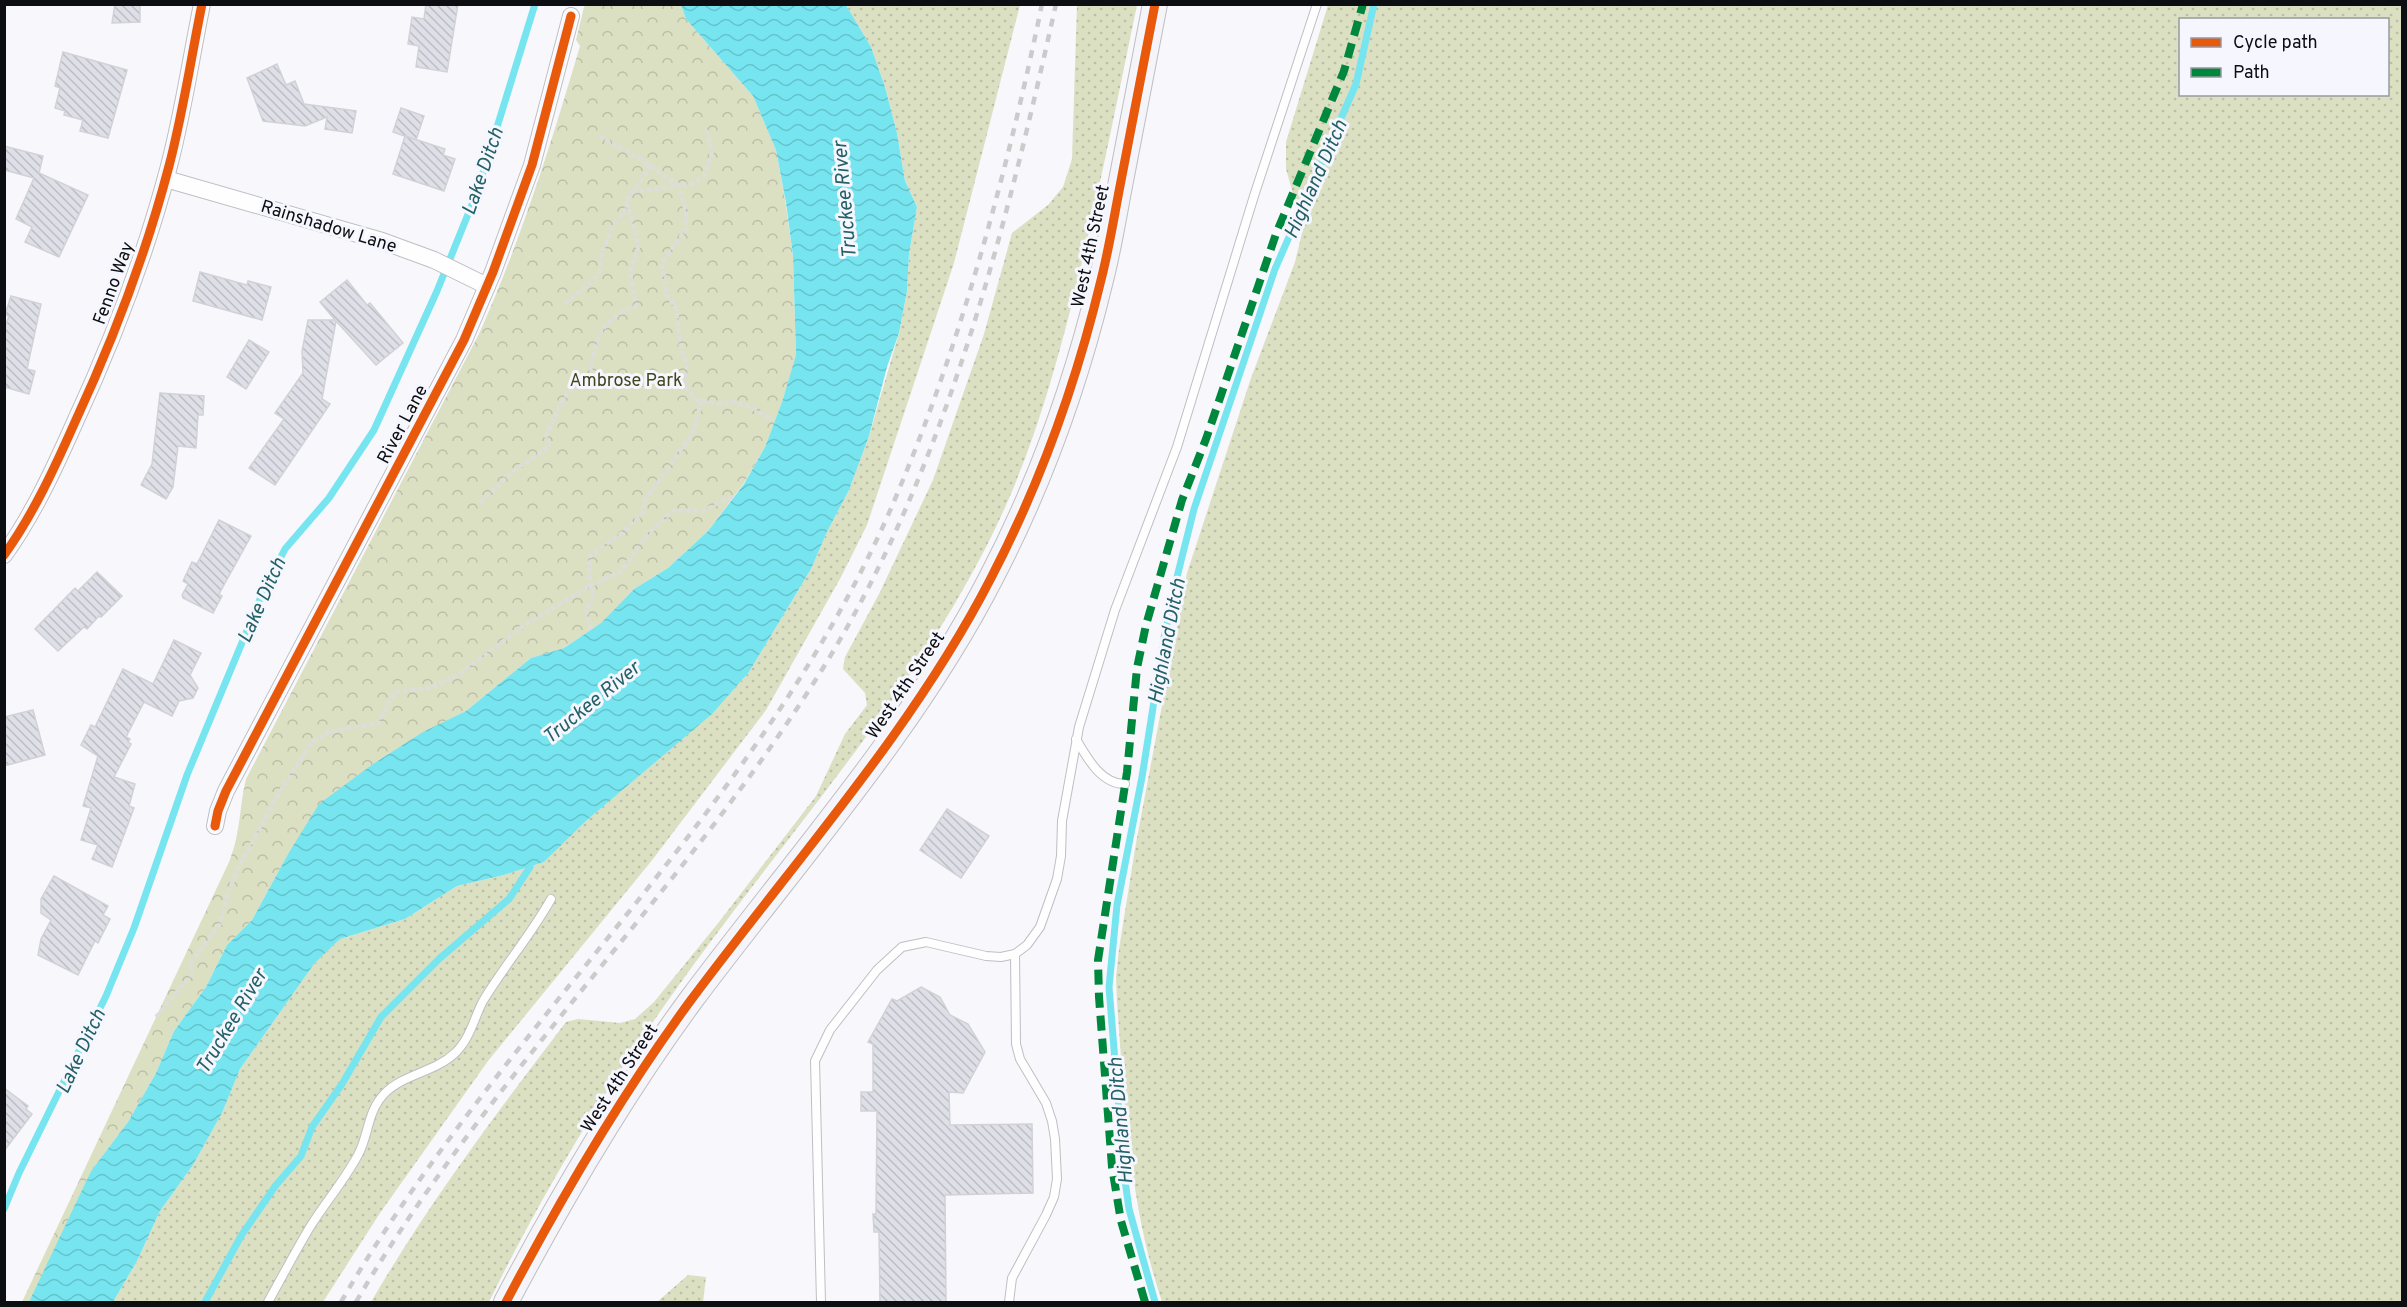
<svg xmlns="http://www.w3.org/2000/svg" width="2407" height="1307" viewBox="0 0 2407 1307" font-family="Overpass,sans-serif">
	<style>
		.grass { fill: url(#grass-dots); fill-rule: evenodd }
		.forest { fill: url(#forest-crowns) }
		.water { fill: url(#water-waves) }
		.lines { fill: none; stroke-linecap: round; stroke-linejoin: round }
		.stream { stroke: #76e5ef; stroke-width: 7 }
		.building { fill: url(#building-back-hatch); stroke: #d2d2d6; stroke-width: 1.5 }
		.lane-casing { stroke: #bebfc3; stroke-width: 10 }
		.street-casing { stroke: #bebfc3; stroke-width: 18 }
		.secondary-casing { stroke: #bebfc3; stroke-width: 26 }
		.path { stroke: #ddddde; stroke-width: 4; stroke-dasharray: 4.5 3; stroke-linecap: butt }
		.lane { stroke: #fefeff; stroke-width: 8 }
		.street { stroke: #fefeff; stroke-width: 16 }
		.secondary { stroke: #f4f4f9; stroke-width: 24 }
		.rail { stroke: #cbcbcc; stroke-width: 4.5; stroke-dasharray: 8 8; stroke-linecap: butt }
		.quiet { stroke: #00873e; stroke-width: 8; stroke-dasharray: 15 8; stroke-linecap: butt }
		.cycleway-casing { stroke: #f5f6fe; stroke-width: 13 }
		.cycleway { stroke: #e8590c; stroke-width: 9 }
		.labels { text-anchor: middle; stroke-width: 6; stroke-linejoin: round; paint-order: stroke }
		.street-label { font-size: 18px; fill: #0d0e11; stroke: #f5f6fe }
		.park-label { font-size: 18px; fill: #42461c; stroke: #f5f6fe }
		.water-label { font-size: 20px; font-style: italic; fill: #236166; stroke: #f5f6fe }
	</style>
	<defs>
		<pattern id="grass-dots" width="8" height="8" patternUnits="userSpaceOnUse" patternTransform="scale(1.5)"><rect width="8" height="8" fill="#dce0c3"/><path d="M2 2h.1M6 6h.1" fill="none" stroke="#bcbfa6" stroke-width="1.8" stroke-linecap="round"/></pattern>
		<pattern id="forest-crowns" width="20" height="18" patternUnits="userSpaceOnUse" patternTransform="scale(1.5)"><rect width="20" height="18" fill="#dce0c3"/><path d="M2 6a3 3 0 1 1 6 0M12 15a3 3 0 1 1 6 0" fill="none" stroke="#bcbfa6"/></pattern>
		<pattern id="water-waves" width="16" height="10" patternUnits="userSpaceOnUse" patternTransform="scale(1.5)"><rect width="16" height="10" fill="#76e5ef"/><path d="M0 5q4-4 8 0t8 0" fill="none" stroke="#65c3cc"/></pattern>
		<pattern id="building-back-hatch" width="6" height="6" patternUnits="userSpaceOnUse" patternTransform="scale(1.5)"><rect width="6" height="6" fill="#dedfe7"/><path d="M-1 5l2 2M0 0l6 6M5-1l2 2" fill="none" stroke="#bdbec5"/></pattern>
	</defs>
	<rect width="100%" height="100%" fill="#f7f7fc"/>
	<g class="grass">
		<polygon points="848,5 1020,5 954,263 867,525 841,577 766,710 653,859 488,1061 380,1213 323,1302 113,1302 137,1261 160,1211 193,1165 222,1113 240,1069 314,964 340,939 405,919 457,886 504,875 544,862 586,821 711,714 749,672 811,569 827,532 849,490 869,436 899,333 907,291 909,254 917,207 905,181 897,133 885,87 871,47 847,7"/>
		<path d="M1077,5H1137C1118,96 1100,188 1078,279C1055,373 1029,465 984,551C910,694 804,815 709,944C625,1056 550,1177 489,1302H371C428,1204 497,1112 566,1022L578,1019L620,1023L635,1019L654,1002L719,922L816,796L845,734L867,705L865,693L843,669L845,657L879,594L933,480L984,334L1012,233L1048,205L1063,187L1072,159Z"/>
		<path d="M1328,5H2402V1302H1162C1130,1207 1124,1101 1117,1001L1116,977L1119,949L1136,843L1187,573L1251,378L1295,262L1303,229L1286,169V142ZM2180,20H2388V94H2180Z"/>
		<polygon points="688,1275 706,1277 703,1302 657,1302"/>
	</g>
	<path class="forest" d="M587,4L681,5L686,19L753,96L776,150L785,199L793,256L796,356L782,402L765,447L744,483L708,531L668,568L634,589L601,623L564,648L531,658L466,711L423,733L373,764L288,854L252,920L227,945L206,987L174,1031L156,1073L128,1122L91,1171L38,1286L29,1302H22L229,862C241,833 239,808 246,779L479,334C521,240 551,144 580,46L576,40L584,7Z"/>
	<polygon class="water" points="681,5 846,5 871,47 885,87 897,133 905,181 917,207 909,254 907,291 899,333 887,367 869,436 849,490 827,532 811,569 749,672 712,714 586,821 544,862 504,875 457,886 405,919 340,939 314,964 240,1069 222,1113 193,1165 160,1211 137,1261 113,1302 29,1302 91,1171 128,1122 156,1073 174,1031 206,987 227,945 252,920 288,854 319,804 373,764 423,732 466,711 531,658 564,648 601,623 634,589 668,568 708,531 744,484 765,447 782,402 796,355 793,256 786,203 776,150 753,96 686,19"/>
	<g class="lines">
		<g class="stream">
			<polyline points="4,1209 19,1173 106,996 134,928 187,775 263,592 285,549 329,498 374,430 437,291 477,192 535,4"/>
			<polyline points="205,1302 241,1236 276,1185 301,1156 312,1127 342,1084 381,1017 440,958 509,899 530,867"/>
			<polyline points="1155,1302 1129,1209 1124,1173 1109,987 1117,905 1142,777 1164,638 1177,577 1194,509 1275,269 1356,84 1374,4"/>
		</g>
	</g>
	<g class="building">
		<polygon points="115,4 140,4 140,22 112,23"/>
		<polygon points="426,4 458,4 447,72 416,67 419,46 408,44 412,17 424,19"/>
		<polygon points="63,52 127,70 108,138 80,131 83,120 64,115 65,111 55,108 60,88 55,86"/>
		<polygon points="277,64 286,85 295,81 304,104 356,111 352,133 325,129 327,117 305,126 263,121 247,78"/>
		<polygon points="401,108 424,116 416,140 393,132"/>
		<polygon points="405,136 445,149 443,155 455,159 444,191 393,174"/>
		<polygon points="4,146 43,156 39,173 88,195 59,257 25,242 32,227 16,219 34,178 4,170"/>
		<polygon points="200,272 247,285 248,281 271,287 262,320 193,301"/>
		<polygon points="347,280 367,305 370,303 403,343 376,365 336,321 322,399 330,404 275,485 249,468 284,419 275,413 303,373 302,351 308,320 335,320 320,302"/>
		<polygon points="11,296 41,304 27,369 35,371 29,394 4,387 4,330 9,316 5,315"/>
		<polygon points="249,340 269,352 246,389 227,377"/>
		<polygon points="160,393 204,396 203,415 198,415 196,448 178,446 173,487 166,499 141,485 152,464"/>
		<polygon points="219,520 251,536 219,594 222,596 213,613 183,598 182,595 188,584 183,581 192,562 197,564"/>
		<polygon points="97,572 122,596 101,617 99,616 87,629 84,627 58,651 35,629 75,588 78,591"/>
		<polygon points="174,640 201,653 190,675 198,688 193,698 179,701 172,716 144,702 126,737 130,739 128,742 131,744 114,777 135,784 129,806 134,808 112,867 92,859 98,845 81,840 91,808 83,806 98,756 81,745 91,725 95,727 123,669 153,684"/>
		<polygon points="33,710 45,755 4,766 4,717"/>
		<polygon points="947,809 989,836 961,878 920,850"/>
		<polygon points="54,876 108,906 103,915 110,919 98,943 95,941 78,975 38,955 41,939 51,920 41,913 41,899"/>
		<polygon points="921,987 940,997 950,1015 968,1024 985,1052 963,1093 949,1092 950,1125 1032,1124 1033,1193 945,1195 946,1302 880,1302 879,1232 874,1232 873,1214 876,1214 877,1111 861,1111 861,1092 873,1092 873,1044 868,1042 892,999 897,1001"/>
		<polygon points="4,1088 28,1106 26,1109 32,1114 4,1151"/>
	</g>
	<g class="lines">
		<g class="lane-casing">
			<g id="lane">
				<path d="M1076,739C1087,758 1101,784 1125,784"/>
				<path d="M268,1302C282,1277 295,1252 310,1227C325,1203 344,1181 358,1155C369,1135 367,1111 385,1093C404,1074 435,1072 455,1053C470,1039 474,1018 483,1001C504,966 531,935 551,899"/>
				<polyline points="821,1302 815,1061 830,1030 877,970 902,947 926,942 986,956 1001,957 1015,954 1027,945 1040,927 1057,879 1061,856 1062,821 1079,727 1115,610 1177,447 1254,196 1317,4"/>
				<polyline points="1009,1302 1012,1278 1046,1215 1054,1197 1057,1179 1055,1139 1052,1121 1046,1103 1020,1059 1016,1044 1015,954"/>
			</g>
		</g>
		<g class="street-casing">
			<g id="street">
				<polyline points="166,179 382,241 434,260 487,286"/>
				<path d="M4,555C33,515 55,467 75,422C113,340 146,254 169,166C183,113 191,58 202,4"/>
				<polyline points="215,826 218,811 226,791 464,340 493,272 532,165 571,16"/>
			</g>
		</g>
		<g class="secondary-casing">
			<path id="secondary" d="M506,1302C561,1198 621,1095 691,1000C793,863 913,730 991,578C1040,484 1076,384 1101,280C1109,249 1114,217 1120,186C1132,126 1143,65 1155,4"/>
		</g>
		<g class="path">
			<polyline points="599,136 639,158 678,185 692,184 704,176 712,152 706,129"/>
			<path d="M632,192C648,189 662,190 678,185L686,212V229L662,263L667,296L676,308L681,349L687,366L684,381L688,391L697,400L723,404L733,401L753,408L773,420"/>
			<polyline points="565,303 595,279 600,270 601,255 612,227 628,206"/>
			<path d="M480,502C494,491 505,477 519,467C529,459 541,455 549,444L546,436L564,398L570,391L589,377C596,340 598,320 636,306L630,272L638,249L636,233L626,201L644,177L650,165"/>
			<polyline points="591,629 586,610 594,595 590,586 589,557 623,532 644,512 645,500 688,440 695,428 701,401"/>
			<polyline points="156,1017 192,974 190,963 220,924 227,895 238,869 276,798 311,743 329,732 379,723 389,701 396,692 428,688 457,676 526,624 590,586 620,572 650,532 674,510 704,511 721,501 733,497"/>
		</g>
		<use href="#lane" class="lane"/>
		<use href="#street" class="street"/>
		<use href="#secondary" class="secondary"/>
		<g class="rail">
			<path d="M341,1302C463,1091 639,919 774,718C823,645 867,568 900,487C963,337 1009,164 1042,4"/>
			<path d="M356,1302C485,1081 673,902 811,687C942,485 1004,237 1056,4"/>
		</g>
		<polyline class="quiet" points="1145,1302 1121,1221 1112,1167 1099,997 1098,960 1127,772 1137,668 1146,625 1182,500 1206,439 1276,234 1344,71 1363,4"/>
		<g class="cycleway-casing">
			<g id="cycleway">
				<path d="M4,555C33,515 55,467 75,422C113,340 146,254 169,166C183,113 191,58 202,4"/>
				<polyline points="215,826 218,811 226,791 464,340 493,272 532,165 571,16"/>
				<path d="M506,1302C561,1198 621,1095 691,1000C793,863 913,730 991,578C1040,484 1076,384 1101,280C1109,249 1114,217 1120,186C1132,126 1143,65 1155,4"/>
			</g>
		</g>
		<use href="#cycleway" class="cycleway"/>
	</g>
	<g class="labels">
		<g class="street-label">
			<text transform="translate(329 226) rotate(17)" y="6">Rainshadow Lane</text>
			<text transform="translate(1090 246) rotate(-78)" y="6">West 4th Street</text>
			<text transform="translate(113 283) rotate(-70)" y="6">Fenno Way</text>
			<text transform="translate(402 424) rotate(-62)" y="6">River Lane</text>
			<text transform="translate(905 685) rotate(-56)" y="6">West 4th Street</text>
			<text transform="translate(619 1078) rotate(-57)" y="6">West 4th Street</text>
		</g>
		<g class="park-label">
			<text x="626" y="386">Ambrose Park</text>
		</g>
		<g class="water-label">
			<text transform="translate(482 171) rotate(-71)" y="7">Lake Ditch</text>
			<text transform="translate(1315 179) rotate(-66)" y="7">Highland Ditch</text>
			<text transform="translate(844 200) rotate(-95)" y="7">Truckee River</text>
			<text transform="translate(261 600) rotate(-66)" y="7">Lake Ditch</text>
			<text transform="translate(1166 641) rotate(-79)" y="7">Highland Ditch</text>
			<text transform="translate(591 702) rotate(-39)" y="7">Truckee River</text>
			<text transform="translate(231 1021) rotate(-59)" y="7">Truckee River</text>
			<text transform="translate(80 1051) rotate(-65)" y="7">Lake Ditch</text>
			<text transform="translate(1120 1121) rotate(-95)" y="7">Highland Ditch</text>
		</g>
	</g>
	<rect width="2407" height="1307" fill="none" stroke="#0d0e11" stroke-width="12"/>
	<rect x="2179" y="18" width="210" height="78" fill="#f5f6fe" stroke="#98999f" stroke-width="1.5"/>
	<rect x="2191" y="38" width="30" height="9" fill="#e8590c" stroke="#98999f" stroke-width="1.5"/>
	<text x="2233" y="48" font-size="18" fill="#0d0e11">Cycle path</text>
	<rect x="2191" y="68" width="30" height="9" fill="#00873e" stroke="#98999f" stroke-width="1.5"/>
	<text x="2233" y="78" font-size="18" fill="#0d0e11">Path</text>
</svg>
